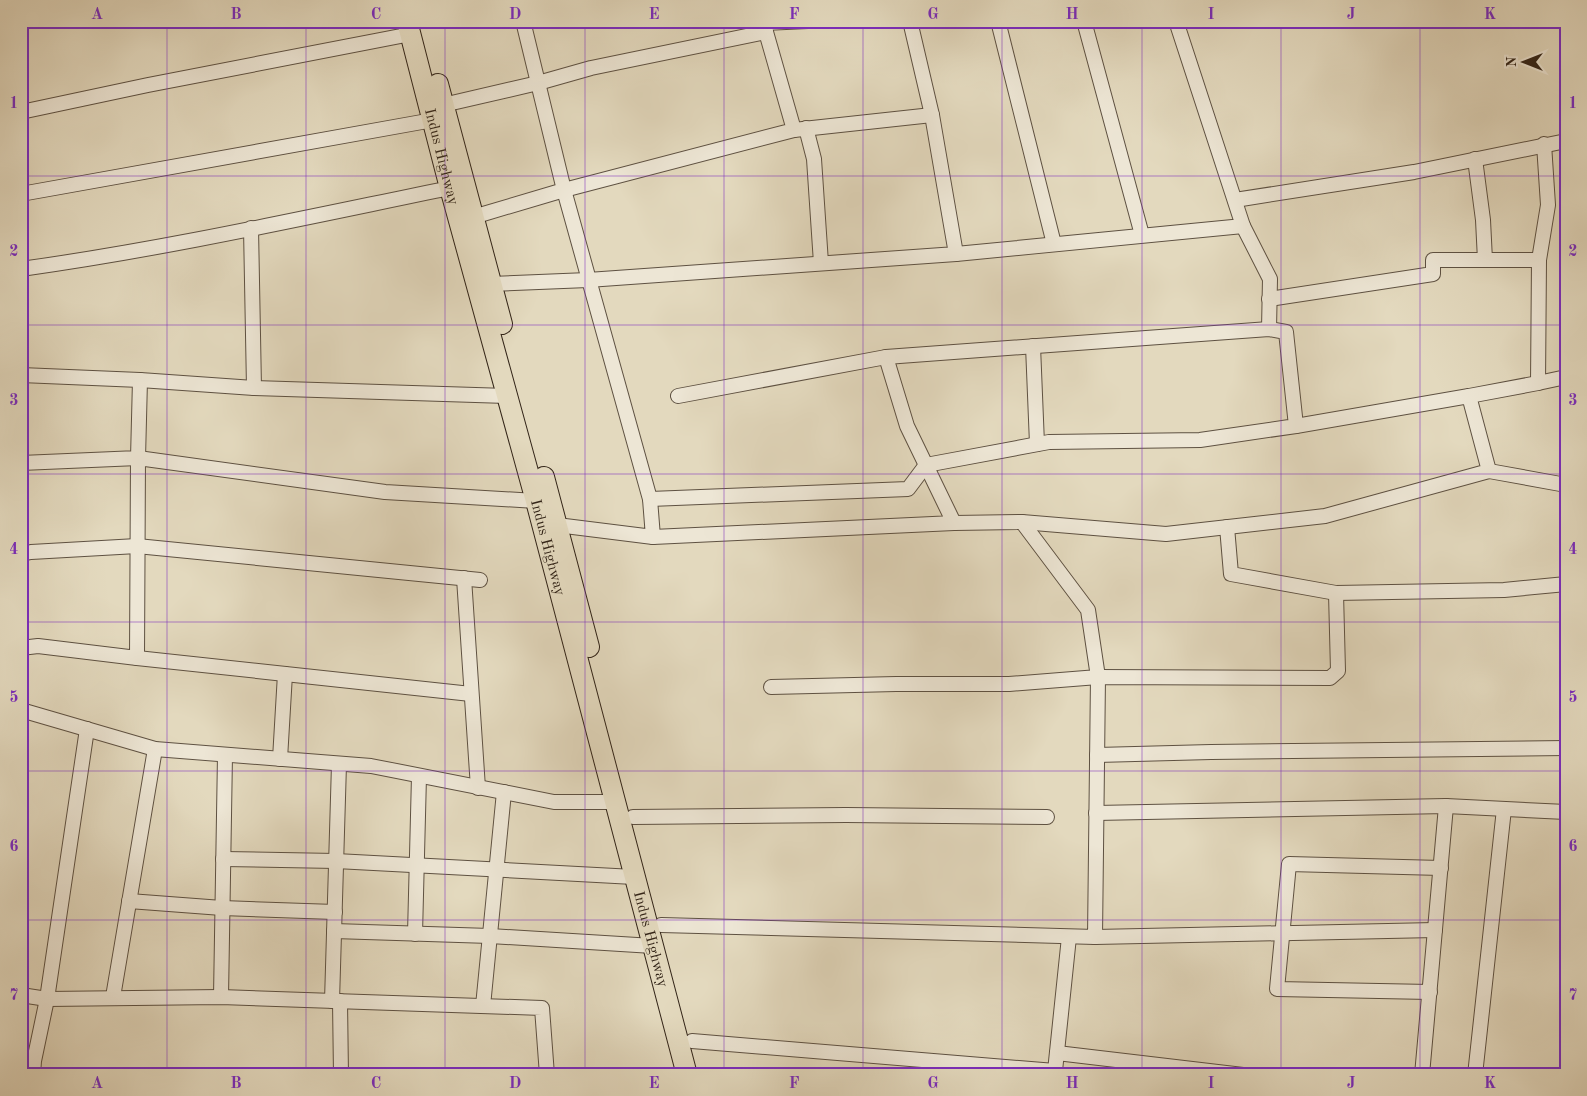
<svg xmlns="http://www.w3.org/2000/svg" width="1587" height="1096" viewBox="0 0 1587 1096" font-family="'Old Standard TT',serif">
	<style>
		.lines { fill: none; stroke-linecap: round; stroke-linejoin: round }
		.minor-casing { stroke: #5e5142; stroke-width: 16 }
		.highway-casing { stroke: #322418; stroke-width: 22 }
		.minor { stroke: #ede6d5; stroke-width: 14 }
		.highway { stroke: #e3d9be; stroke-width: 20 }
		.grid { fill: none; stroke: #7b2cbf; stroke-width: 1; stroke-opacity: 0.55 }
		.labels { text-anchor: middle; stroke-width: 5; stroke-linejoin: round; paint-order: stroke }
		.street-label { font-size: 15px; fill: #322418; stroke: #ede6d5 }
		.neatline { fill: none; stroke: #7b2cbf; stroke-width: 2 }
		.grid-label { font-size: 16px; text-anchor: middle; font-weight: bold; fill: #7b2cbf }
	</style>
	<rect width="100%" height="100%" fill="#e3d9be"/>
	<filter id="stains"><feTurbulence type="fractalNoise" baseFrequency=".004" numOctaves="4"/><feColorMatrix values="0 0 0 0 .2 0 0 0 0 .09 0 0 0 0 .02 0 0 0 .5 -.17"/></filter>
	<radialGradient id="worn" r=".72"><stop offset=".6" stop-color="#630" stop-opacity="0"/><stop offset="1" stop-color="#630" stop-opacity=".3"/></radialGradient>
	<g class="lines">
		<g class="minor-casing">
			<g id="minor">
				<polyline points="998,21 1054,244"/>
				<polyline points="1084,21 1142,235"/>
				<polyline points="764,23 808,21"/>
				<polyline points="443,105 538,83 591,68 766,32 763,21"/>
				<polyline points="21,112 148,85 411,34"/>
				<polyline points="806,128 814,159 821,263"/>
				<polyline points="794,130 932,115"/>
				<polyline points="1475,159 1483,220 1485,260"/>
				<polyline points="21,194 433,120"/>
				<polyline points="1235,200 1414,172 1566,141"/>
				<polyline points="473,217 564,190 523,21"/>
				<polyline points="1243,226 1270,279 1269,329"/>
				<polyline points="251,228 254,388 507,396"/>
				<polyline points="956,254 1243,226 1176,21"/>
				<path d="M21,269C165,249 308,217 450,188"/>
				<polyline points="491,284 588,280 956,254 932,115 910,21"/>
				<polyline points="1269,299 1433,274 1433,260 1539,260"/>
				<polyline points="1033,346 1037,444"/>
				<polyline points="21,375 140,380 138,458 21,463"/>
				<polyline points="140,380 254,388"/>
				<polyline points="1538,383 1566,377"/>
				<polyline points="1469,396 1538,383 1539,260 1548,205 1544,144"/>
				<polyline points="1489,471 1566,485"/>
				<polyline points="650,499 908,489 926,465 1049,442 1200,440 1296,426 1286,332 1269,329 886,357"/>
				<polyline points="1022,522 1166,534 1325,516 1489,471 1469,396 1296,426"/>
				<polyline points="557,525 653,537 650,499 564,190 794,130 766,32"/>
				<polyline points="1227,527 1231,574 1336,593 1504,590 1566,584"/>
				<polyline points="653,537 954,523 907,426 886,357 678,396"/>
				<polyline points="21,554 31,552 137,546 480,580"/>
				<polyline points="464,578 478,788"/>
				<polyline points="21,648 38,646 137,658 138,458 385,492 536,501"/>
				<polyline points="137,658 471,694"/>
				<polyline points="771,687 896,684 1009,684 1098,677 1088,610 1022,522 954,523"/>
				<polyline points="21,710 155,749 371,766 554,802 615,802"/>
				<polyline points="1097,755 1211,752 1566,748"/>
				<polyline points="280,759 285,674"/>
				<polyline points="1446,806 1566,812"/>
				<polyline points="1096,813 1446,806 1422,1075"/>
				<polyline points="633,817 846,815 1047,817"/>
				<polyline points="223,859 336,861 634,877"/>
				<polyline points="129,901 222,908 335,912"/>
				<polyline points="661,925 1095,937 1098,677 1330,678 1338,671 1336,593"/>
				<polyline points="334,931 490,936 653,946"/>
				<polyline points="415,934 419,776"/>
				<polyline points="1095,937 1435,930"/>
				<polyline points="1430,992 1277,989 1289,864 1441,868"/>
				<polyline points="21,995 47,999 221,997 542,1008 547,1075"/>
				<polyline points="113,997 155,749"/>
				<polyline points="221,997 225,755"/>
				<polyline points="332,1001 339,764"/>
				<polyline points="340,1001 341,1075"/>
				<polyline points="483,1006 504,792"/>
				<polyline points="692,1041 1055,1071 1069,937"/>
				<polyline points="1057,1053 1243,1075"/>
				<polyline points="33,1075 34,1061 47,999 87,729"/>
				<polyline points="1475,1075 1504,809"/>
			</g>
		</g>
		<g class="highway-casing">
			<g id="highway">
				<path id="s1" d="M407,21L450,188L536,501L687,1075"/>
				<polyline points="438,84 502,324"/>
				<polyline points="544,477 589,647"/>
			</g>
		</g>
		<use href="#minor" class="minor"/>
		<use href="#highway" class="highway"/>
	</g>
	<path class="grid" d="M167,21V1075M306,21V1075M445,21V1075M585,21V1075M724,21V1075M863,21V1075M1002,21V1075M1142,21V1075M1281,21V1075M1420,21V1075M21,176H1566M21,325H1566M21,474H1566M21,622H1566M21,771H1566M21,920H1566"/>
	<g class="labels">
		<g class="street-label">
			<text dy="5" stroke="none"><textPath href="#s1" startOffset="140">Indus Highway</textPath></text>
			<text dy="5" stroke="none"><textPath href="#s1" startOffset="545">Indus Highway</textPath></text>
			<text dy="5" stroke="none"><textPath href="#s1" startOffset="950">Indus Highway</textPath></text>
		</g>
	</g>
	<rect width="1587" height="1096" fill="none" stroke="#e3d9be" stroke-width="55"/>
	<g transform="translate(1524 62) rotate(270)" stroke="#ede6d5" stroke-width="4" paint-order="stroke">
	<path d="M0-4L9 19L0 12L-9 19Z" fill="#322418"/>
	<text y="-8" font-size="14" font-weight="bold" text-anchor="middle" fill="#322418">N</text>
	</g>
	<rect x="28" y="28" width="1532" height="1040" class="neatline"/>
	<g class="grid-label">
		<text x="97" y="19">A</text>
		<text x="236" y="19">B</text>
		<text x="376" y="19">C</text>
		<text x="515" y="19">D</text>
		<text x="654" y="19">E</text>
		<text x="794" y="19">F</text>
		<text x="933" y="19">G</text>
		<text x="1072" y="19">H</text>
		<text x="1211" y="19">I</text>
		<text x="1351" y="19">J</text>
		<text x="1490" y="19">K</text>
		<text x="14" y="108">1</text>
		<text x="1573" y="108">1</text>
		<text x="14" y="256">2</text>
		<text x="1573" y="256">2</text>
		<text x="14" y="405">3</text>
		<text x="1573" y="405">3</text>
		<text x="14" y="554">4</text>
		<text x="1573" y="554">4</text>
		<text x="14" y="702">5</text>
		<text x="1573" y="702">5</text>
		<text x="14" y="851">6</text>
		<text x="1573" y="851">6</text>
		<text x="14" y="1000">7</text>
		<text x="1573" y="1000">7</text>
		<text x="97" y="1088">A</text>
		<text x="236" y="1088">B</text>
		<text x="376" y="1088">C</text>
		<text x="515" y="1088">D</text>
		<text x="654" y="1088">E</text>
		<text x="794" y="1088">F</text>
		<text x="933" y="1088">G</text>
		<text x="1072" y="1088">H</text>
		<text x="1211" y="1088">I</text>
		<text x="1351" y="1088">J</text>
		<text x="1490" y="1088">K</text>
	</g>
	<rect width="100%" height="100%" filter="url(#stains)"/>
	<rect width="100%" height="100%" fill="url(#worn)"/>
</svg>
